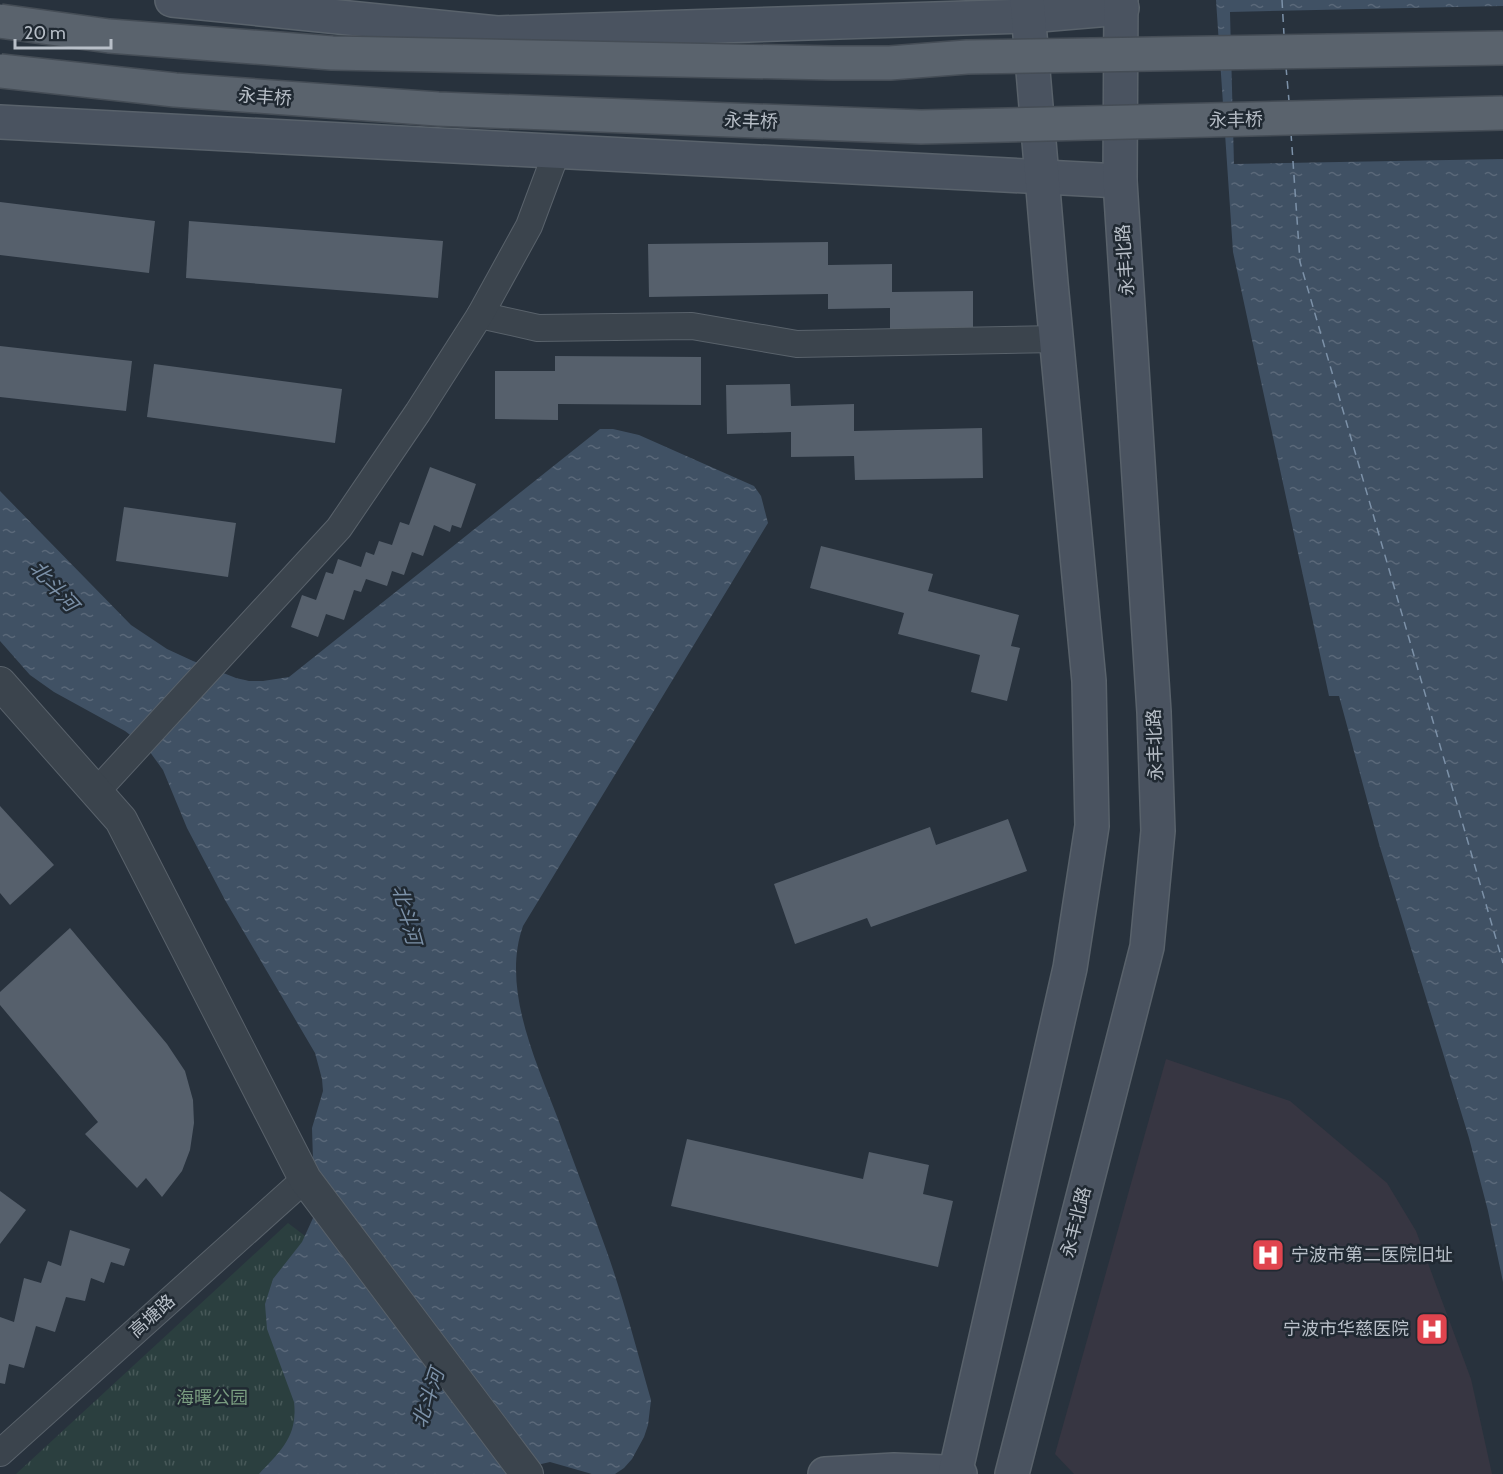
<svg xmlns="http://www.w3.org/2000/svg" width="1503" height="1474" viewBox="0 0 1503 1474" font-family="Cabin,'Noto Sans SC',sans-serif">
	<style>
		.medical { fill: #373642 }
		.park { fill: url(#park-tufts) }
		.water { fill: url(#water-ripples) }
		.pier { fill: #28323d }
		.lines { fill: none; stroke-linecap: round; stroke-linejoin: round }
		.ferry { stroke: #7c91a8; stroke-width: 1.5; stroke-dasharray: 8 6; stroke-linecap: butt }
		.building { fill: #56606c }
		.minor-casing { stroke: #59626b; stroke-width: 28 }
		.tertiary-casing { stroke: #59626b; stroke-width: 34 }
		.secondary-casing { stroke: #59626b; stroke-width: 36 }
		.minor { stroke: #3b444d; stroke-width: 26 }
		.tertiary { stroke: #3b444d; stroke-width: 32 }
		.secondary { stroke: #4a5360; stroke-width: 33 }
		.primary-bridge-casing { stroke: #454d56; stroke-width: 36; stroke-linecap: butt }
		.primary-bridge { stroke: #5a636d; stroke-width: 33 }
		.labels { text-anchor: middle; stroke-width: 5; stroke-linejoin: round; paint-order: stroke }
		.street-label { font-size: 18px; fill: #b8bfc8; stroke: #202932 }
		.poi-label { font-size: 18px; fill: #b8bfc8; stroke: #202932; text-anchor: start }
		.park-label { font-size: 18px; fill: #789b7f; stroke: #202932 }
		.water-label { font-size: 20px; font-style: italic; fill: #7c91a8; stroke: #202932 }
	</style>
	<defs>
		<pattern id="park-tufts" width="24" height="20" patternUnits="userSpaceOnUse" patternTransform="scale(1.5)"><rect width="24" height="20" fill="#2b3f3f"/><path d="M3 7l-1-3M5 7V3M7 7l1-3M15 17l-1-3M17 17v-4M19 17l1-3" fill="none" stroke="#485959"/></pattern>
		<pattern id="water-ripples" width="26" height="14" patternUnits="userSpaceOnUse" patternTransform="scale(1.5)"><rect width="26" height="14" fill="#405164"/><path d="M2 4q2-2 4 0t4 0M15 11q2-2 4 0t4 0" fill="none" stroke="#5a6879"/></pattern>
	</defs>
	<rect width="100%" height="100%" fill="#28323d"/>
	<polygon class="medical" points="1166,1059 1290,1101 1387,1183 1416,1231 1471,1379 1492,1474 1074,1474 1055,1454"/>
	<polygon class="park" points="288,1223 309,1239 305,1432 274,1474 16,1474"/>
	<g class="water">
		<polygon points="1216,0 1503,0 1503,1282 1488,1211 1469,1138 1379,844 1339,696 1329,696 1233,252"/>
		<path d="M600,429H613L639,435L754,486L761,496L768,523L523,926C501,988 536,1061 558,1119C574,1163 591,1207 607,1252C624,1300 637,1351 651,1400L648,1425L644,1437L632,1459L624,1468L615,1474H592L550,1462L537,1465L526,1474H259C281,1451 298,1436 294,1402L267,1329L265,1304L273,1279L302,1242L313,1218L314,1193L312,1128L323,1091L322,1079L315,1053L225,900L187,828L163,770L147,748L125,731L54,692L30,675L0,641V491L131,625L167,649L193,661L236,678L249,681H263L289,677Z"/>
	</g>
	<polygon class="pier" points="1503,6 1503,159 1234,164 1230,12"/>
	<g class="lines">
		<g class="ferry">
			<polyline points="1282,0 1284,35"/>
			<polyline points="1286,67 1289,101"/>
			<polyline points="1291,133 1300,262 1503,963"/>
		</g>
	</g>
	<g class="building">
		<polygon points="0,202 155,221 149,273 0,255"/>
		<polygon points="189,221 443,241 438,298 186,278"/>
		<polygon points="828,242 828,265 892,264 892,292 973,291 973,330 890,331 890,308 828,309 828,294 649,297 648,244"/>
		<polygon points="0,346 132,361 126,411 0,397"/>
		<polygon points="555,356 701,357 701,405 558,404 558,420 495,419 495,371 555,371"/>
		<polygon points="154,364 342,389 335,443 147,417"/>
		<polygon points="790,384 791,406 854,404 854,431 982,428 983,478 855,480 854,456 791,457 791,432 727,434 726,385"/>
		<polygon points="430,467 476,484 461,528 452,525 450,532 434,525 423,556 412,552 404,575 392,571 387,586 366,579 361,592 354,590 344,620 326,614 318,637 291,627 302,595 316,600 326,572 333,574 338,559 361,567 366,552 374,555 379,541 392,545 400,522 409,525"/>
		<polygon points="124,507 236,523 228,577 116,561"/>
		<polygon points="821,546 933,574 928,591 1019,615 1011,646 1020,648 1007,701 971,692 980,655 898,634 904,613 810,588"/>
		<polygon points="0,806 54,865 10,905 0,893"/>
		<polygon points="1008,819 1027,871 871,927 867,918 795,944 774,884 930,827 936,845"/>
		<polygon points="70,928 167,1044 185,1071 193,1100 194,1123 190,1150 182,1171 162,1197 146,1178 137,1188 85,1134 98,1122 0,1005 0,992"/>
		<polygon points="687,1139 863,1179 869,1152 929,1165 923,1194 953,1201 938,1267 671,1206"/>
		<polygon points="0,1191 26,1210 0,1244"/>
		<polygon points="70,1230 130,1249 124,1266 111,1262 104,1283 91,1278 85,1301 66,1297 55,1332 36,1326 24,1368 9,1364 5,1384 0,1383 0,1317 14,1322 24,1278 41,1283 48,1261 61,1266"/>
	</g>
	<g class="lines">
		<g class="minor-casing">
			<g id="minor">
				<polyline points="480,315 538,328 692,326 797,344 1057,339"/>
				<polyline points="96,792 339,528 418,412 480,315 529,226 557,151"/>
				<polyline points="0,1453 305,1179"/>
			</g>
		</g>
		<g class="tertiary-casing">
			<polyline id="tertiary" points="0,683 121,820 305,1179 527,1474"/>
		</g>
		<g class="secondary-casing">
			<g id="secondary">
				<polyline points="172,0 497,33 1028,16 1122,8"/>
				<polyline points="0,122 1120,181"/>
				<polyline points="825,1474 894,1470 945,1472 960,1474"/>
				<polyline points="955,1474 1070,968 1092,826 1089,681 1051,283 1027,0"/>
				<polyline points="1012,1474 1147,947 1158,831 1154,712 1120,181 1121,0"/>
			</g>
		</g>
		<use href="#minor" class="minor"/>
		<use href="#tertiary" class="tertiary"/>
		<use href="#secondary" class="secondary"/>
		<g class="primary-bridge-casing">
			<g id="primary-bridge">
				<polyline points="0,21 109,36 332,53 832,63 890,63 967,57 1503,48"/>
				<polyline points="0,71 175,90 438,109 921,127 1503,113"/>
			</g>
		</g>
		<use href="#primary-bridge" class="primary-bridge"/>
	</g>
	<defs>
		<g id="hospital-square" transform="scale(1.725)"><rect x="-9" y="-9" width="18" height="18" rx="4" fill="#e0444e" stroke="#202932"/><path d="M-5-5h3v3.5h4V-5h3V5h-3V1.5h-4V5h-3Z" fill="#fff"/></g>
	</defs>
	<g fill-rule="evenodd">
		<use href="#hospital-square" x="1268" y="1255"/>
		<use href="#hospital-square" x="1432" y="1329"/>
	</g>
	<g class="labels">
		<g class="street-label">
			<text transform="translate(265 97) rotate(4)" y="6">永丰桥</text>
			<text transform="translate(1236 120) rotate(-1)" y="6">永丰桥</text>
			<text transform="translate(751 121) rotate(2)" y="6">永丰桥</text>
			<text transform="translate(1125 260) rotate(-94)" y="6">永丰北路</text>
			<text transform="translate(1155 745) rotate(-92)" y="6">永丰北路</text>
			<text transform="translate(1076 1222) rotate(-76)" y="6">永丰北路</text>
			<text transform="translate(152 1316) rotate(-42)" y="6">高塘路</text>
		</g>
		<g class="poi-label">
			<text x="1291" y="1261">宁波市第二医院旧址</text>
			<text x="1409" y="1335" text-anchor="end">宁波市华慈医院</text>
		</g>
		<g class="park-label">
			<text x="212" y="1404">海曙公园</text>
		</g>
		<g class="water-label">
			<text transform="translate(54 586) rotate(48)" y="7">北斗河</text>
			<text transform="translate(407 915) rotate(75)" y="7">北斗河</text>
			<text transform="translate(428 1398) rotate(-71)" y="7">北斗河</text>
		</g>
	</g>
	<path d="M15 39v9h96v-9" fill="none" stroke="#b8bfc8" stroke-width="3"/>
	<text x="24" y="39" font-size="18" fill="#b8bfc8" stroke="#202932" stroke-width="4.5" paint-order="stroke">20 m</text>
</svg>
